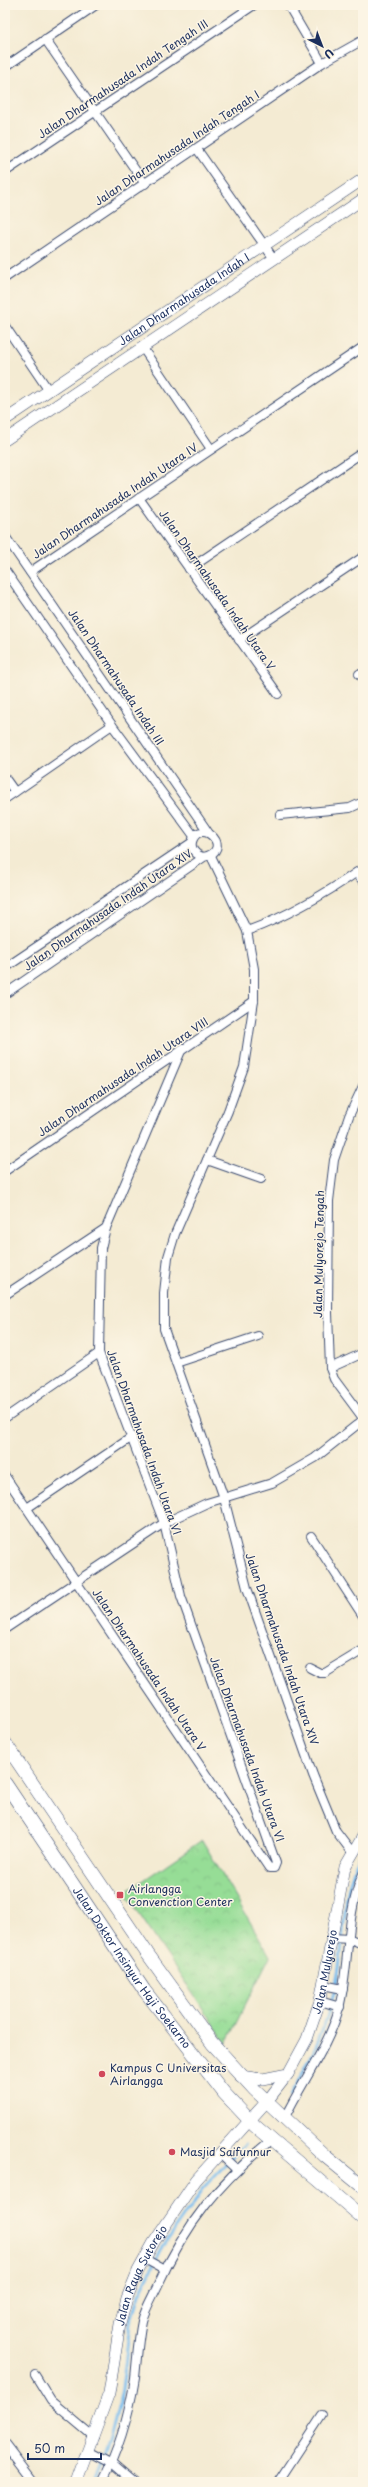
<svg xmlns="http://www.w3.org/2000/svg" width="368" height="2487" viewBox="0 0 368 2487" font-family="'Playpen Sans',sans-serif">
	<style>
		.park { fill: url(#park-crowns); stroke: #58867a }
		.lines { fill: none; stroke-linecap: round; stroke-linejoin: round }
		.stream { stroke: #78bdef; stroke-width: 3 }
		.minor-casing { stroke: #3c4b70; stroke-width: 10 }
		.secondary-casing { stroke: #3c4b70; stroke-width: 12 }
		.primary-casing { stroke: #3c4b70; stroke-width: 14 }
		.minor { stroke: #fff; stroke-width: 8 }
		.secondary { stroke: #fff; stroke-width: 11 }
		.primary { stroke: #fff; stroke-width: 13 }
		.poi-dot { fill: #d1495b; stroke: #fcf5e5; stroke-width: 1.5 }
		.labels { text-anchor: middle; stroke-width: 3; stroke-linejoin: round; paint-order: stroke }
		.street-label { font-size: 11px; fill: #1b2f5e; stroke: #fcf5e5 }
		.poi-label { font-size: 11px; fill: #1b2f5e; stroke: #fcf5e5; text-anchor: start }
	</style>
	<defs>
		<pattern id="park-crowns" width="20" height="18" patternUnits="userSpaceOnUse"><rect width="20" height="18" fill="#96dd96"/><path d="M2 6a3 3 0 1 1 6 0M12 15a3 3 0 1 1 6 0" fill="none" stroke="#81be84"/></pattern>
	</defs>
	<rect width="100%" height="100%" fill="#fcf5e5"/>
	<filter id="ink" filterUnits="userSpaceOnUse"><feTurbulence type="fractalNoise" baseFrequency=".025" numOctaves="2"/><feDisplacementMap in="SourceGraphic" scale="8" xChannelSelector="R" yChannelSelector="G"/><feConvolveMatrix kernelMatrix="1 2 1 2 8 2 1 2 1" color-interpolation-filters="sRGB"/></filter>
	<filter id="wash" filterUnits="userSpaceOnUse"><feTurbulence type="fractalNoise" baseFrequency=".012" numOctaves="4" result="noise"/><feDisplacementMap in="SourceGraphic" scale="16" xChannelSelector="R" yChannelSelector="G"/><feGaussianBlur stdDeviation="0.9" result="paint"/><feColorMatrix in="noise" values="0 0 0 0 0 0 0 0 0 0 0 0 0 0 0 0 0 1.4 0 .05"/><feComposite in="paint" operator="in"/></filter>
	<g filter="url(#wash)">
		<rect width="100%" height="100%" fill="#f4ebd3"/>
		<polygon class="park" points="202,1840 270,1956 226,2043 125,1893"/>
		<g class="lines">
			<g class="stream">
				<path d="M290,2095C314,2057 330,2018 338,1974C346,1929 341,1890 363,1849"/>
				<polyline points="94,2482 110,2438 122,2390 130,2323 139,2295 161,2250 202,2189 245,2144"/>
			</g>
		</g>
	</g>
	<g filter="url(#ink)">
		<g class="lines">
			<g class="minor-casing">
				<g id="minor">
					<polyline points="288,5 322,63"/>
					<polyline points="45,39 145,184"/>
					<polyline points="5,67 96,5"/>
					<polyline points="197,149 274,259"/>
					<polyline points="5,172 254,5"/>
					<polyline points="5,278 322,63 363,40"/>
					<polyline points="5,326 49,391"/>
					<polyline points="142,347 211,449"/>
					<polyline points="139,498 278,694"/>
					<polyline points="5,536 208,832"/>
					<polyline points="189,569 363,452"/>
					<polyline points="5,570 112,725 194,836"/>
					<polyline points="30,572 363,347"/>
					<polyline points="239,640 363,557"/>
					<polyline points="359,674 363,678"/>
					<polyline points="5,778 15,792"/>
					<polyline points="5,799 112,725"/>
					<polyline points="280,815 350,808 363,802"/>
					<polyline points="211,856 247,931 254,969 254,1001 244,1067 228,1111 175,1234 168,1257 164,1293 164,1329 224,1498 247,1588 313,1775 336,1831 352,1852"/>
					<polyline points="356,873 363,881"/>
					<path d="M247,931C289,916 327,893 363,868"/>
					<polyline points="5,968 191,843"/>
					<path d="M5,994L204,857C234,850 203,818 193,839C189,848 195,855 204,857"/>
					<polyline points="363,1086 349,1116 334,1160 329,1201 328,1313 330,1368 334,1379 363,1418"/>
					<polyline points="207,1160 261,1179"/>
					<polyline points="5,1171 254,1001"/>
					<polyline points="5,1295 106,1228"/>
					<polyline points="176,1363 258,1336"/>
					<polyline points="330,1368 363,1353"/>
					<polyline points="5,1418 99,1353"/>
					<polyline points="5,1476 269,1868 274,1868 276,1863 181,1596 164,1523 99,1353 101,1248 106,1228 181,1051"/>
					<polyline points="27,1508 132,1437"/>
					<polyline points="311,1536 363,1616"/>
					<polyline points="5,1629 164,1523 207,1503 272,1483 315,1458 363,1420"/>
					<polyline points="310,1668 320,1673 325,1673 363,1650"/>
					<polyline points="331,1938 350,1939 363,1944"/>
					<polyline points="323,1985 343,1989"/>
					<polyline points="320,2001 340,2007"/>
					<path d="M285,2117C303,2080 328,2048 339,2008C350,1966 345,1914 363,1874"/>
					<polyline points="220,2154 236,2169"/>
					<polyline points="145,2259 165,2270"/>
					<polyline points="35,2375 51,2401 94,2437"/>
					<polyline points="5,2444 34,2482"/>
					<polyline points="89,2452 112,2464 133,2482"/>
					<path d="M102,2482C119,2450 129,2415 135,2378C137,2359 138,2340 142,2321C145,2309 153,2296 158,2285C186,2223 219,2183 271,2140"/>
					<polyline points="278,2482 322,2415"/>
				</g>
			</g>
			<g class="secondary-casing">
				<g id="secondary">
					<path id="s1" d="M5,420L363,179"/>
					<polyline points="5,440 363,199"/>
					<polyline points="240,2076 263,2079 288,2074"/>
					<path id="s2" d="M76,2482L109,2393L120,2324L127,2298L138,2271L154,2242L196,2180L268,2100L288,2074L307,2039L320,2001L345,1867L363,1836"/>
				</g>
			</g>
			<g class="primary-casing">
				<g id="primary">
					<polyline points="5,1743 147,1953 212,2043 255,2090 325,2156 363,2187"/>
					<path id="s3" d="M5,1783L144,1990L224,2093L255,2126L363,2218"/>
				</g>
			</g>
			<use href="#minor" class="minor"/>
			<use href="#secondary" class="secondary"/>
			<use href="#primary" class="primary"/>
		</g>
	</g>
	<g class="poi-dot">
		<rect x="116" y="1891" width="8" height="8" rx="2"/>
		<circle cx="102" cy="2074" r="4"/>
		<circle cx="172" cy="2152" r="4"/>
	</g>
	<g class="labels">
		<g class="street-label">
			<text transform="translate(123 79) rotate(-34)" y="4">Jalan Dharmahusada Indah Tengah III</text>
			<text transform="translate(177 148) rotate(-34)" y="4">Jalan Dharmahusada Indah Tengah I</text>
			<text dy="4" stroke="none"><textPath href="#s1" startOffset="216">Jalan Dharmahusada Indah I</textPath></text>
			<text transform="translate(115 501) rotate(-34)" y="4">Jalan Dharmahusada Indah Utara IV</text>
			<text transform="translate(217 590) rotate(55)" y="4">Jalan Dharmahusada Indah Utara V</text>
			<text transform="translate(116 677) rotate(56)" y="4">Jalan Dharmahusada Indah III</text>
			<text transform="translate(108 910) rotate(-35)" y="4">Jalan Dharmahusada Indah Utara XIV</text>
			<text transform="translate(123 1077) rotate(-34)" y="4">Jalan Dharmahusada Indah Utara VIII</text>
			<text transform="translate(319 1254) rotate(-89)" y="4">Jalan Mulyorejo Tengah</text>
			<text transform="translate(144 1442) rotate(70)" y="4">Jalan Dharmahusada Indah Utara VI</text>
			<text transform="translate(282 1649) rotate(71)" y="4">Jalan Dharmahusada Indah Utara XIV</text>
			<text transform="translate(149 1670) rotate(56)" y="4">Jalan Dharmahusada Indah Utara V</text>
			<text transform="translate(247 1749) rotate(70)" y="4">Jalan Dharmahusada Indah Utara VI</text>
			<text dy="4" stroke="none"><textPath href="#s3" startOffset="224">Jalan Doktor Insinyur Haji Soekarno</textPath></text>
			<text dy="4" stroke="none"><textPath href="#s2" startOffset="579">Jalan Mulyorejo</textPath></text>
			<text dy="4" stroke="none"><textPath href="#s2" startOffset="218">Jalan Raya Sutorejo</textPath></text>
		</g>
		<g class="poi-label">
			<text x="128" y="1893">Airlangga<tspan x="128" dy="13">Convenction Center</tspan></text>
			<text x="110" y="2072">Kampus C Universitas<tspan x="110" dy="13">Airlangga</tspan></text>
			<text x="180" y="2156">Masjid Saifunnur</text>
		</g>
	</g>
	<rect width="368" height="2487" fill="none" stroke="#fcf5e5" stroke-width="20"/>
	<g transform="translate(322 46) rotate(138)" stroke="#fcf5e5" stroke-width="3" paint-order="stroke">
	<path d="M0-3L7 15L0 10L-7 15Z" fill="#1b2f5e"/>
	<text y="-6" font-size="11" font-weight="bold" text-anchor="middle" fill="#1b2f5e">U</text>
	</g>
	<path d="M28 2453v6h73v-6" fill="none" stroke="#1b2f5e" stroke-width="2"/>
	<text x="34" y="2453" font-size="12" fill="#1b2f5e" stroke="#fcf5e5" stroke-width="3" paint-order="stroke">50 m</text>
</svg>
